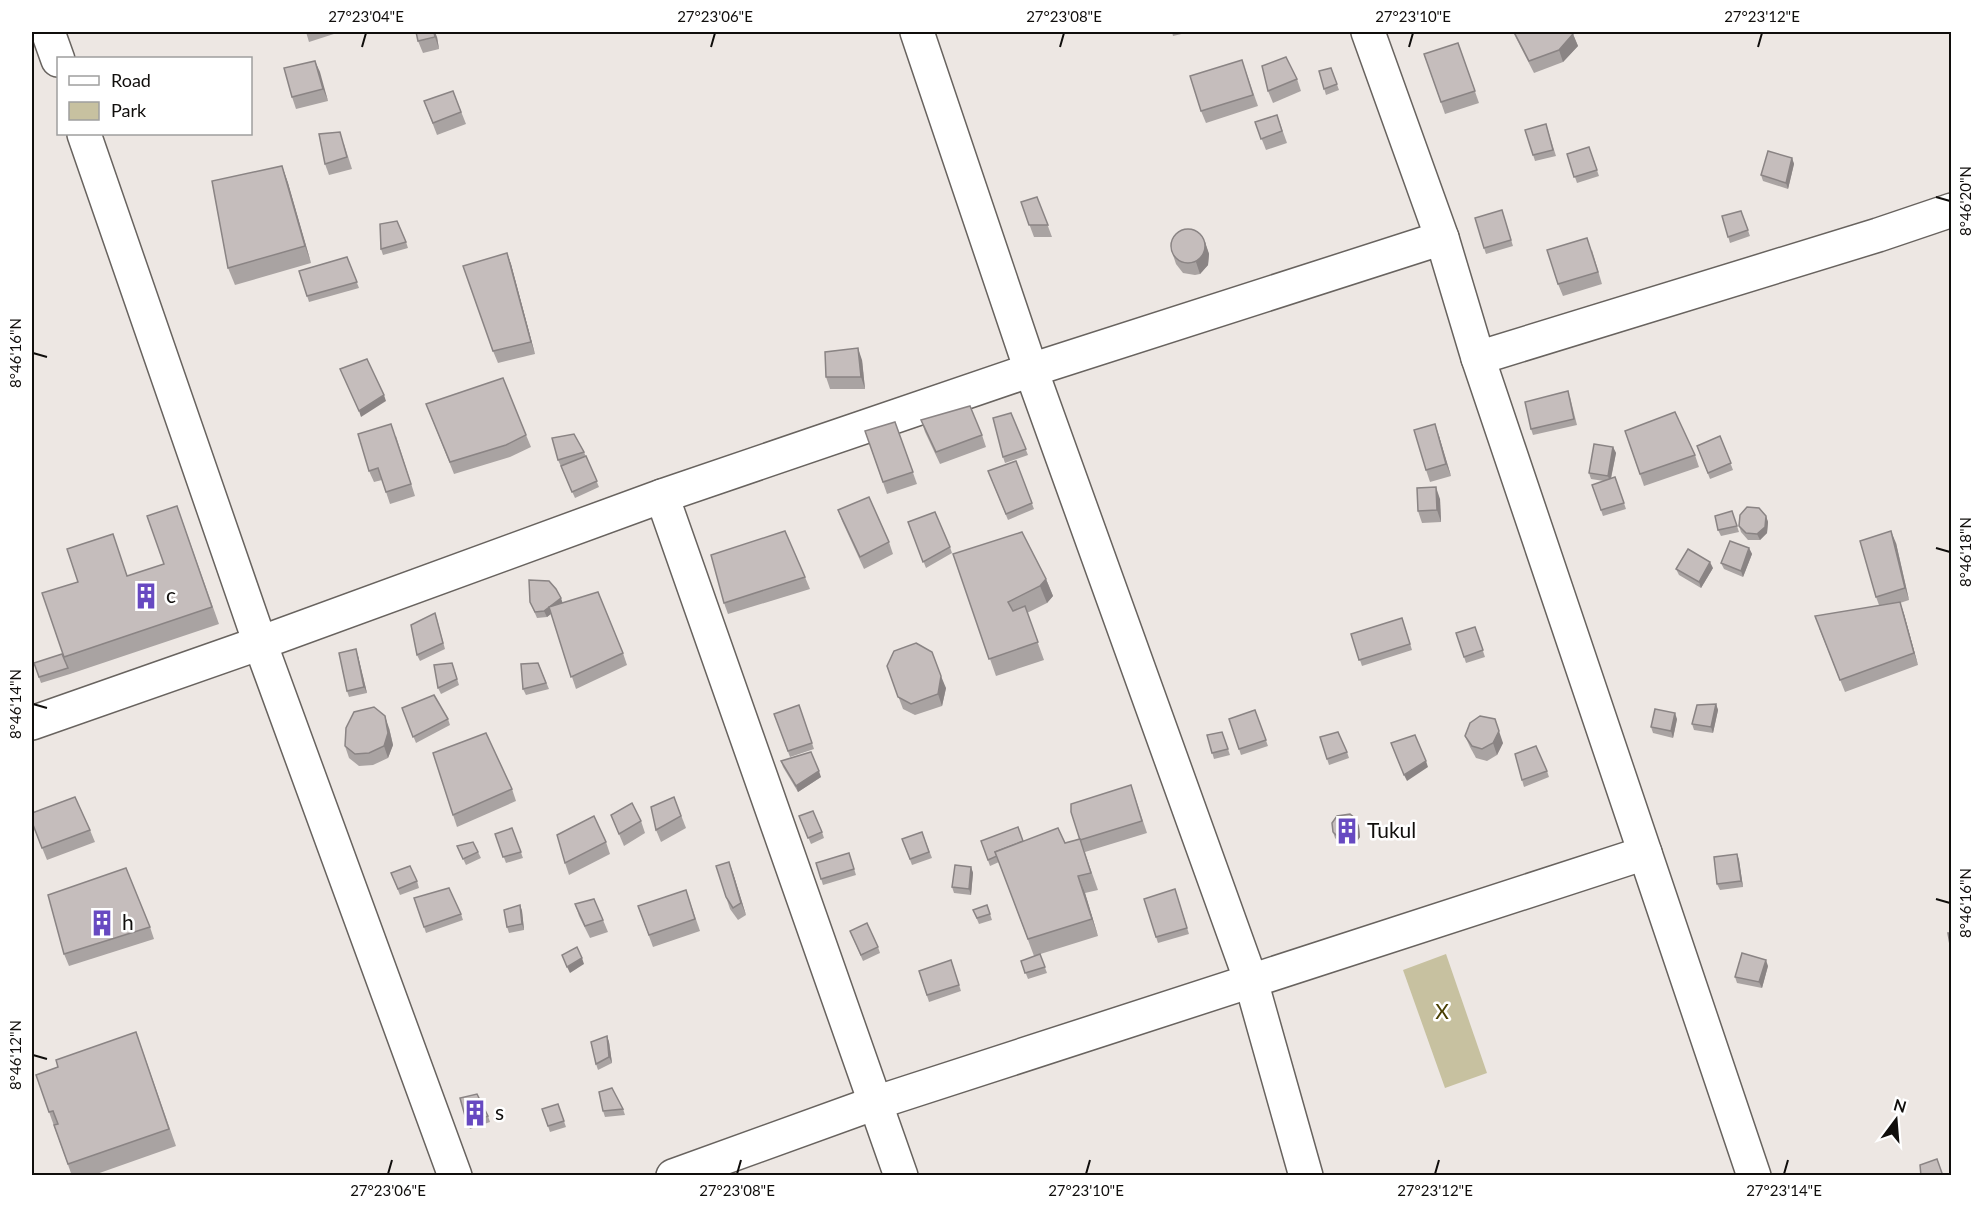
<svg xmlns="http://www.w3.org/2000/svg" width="1983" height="1207" viewBox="0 0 1983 1207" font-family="Lato,sans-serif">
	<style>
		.green { fill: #c7c1a0 }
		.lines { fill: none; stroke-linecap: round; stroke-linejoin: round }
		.minor-casing { stroke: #68635f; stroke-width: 36 }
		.minor { stroke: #fff; stroke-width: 33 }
		.wall { fill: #a9a3a2 }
		.shaded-wall { fill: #8a8484 }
		.building { fill: #c5bdbc; stroke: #8a8484; stroke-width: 1.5 }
		.ticks { fill: none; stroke: #100e0c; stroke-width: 2 }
		.labels { text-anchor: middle; stroke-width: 5; stroke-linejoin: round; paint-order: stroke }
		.poi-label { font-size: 21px; fill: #100e0c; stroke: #fff; text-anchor: start }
		.park-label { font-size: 21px; fill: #493e00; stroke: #fff }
		.neatline { fill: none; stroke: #100e0c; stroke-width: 2 }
		.ticks-label { font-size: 15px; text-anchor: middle; fill: #100e0c }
	</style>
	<rect width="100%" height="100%" fill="#ede7e3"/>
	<polygon class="green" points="1446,954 1487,1073 1445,1088 1403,970"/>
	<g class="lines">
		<g class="minor-casing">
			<g id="minor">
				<polyline points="48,32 58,60"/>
				<polyline points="917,32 1031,370 1251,981 1306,1176"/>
				<polyline points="1368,32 1442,238 1478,358 1878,235 1952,210"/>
				<polyline points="84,134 260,643 455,1176"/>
				<polyline points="1478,358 1754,1176"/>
				<polyline points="662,496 901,1176"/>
				<polyline points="32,723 260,643 662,496 1031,370 1442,238"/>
				<polyline points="673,1176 875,1103 1645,853"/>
			</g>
		</g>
		<use href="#minor" class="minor"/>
	</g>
	<g class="wall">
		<polygon points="306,32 340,32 309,42"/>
		<polygon points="1172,32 1190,32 1173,36"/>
		<polygon points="1513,32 1572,32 1578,46 1563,62 1534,73"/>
		<polygon points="437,37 439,49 423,53 418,41"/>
		<polygon points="1458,43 1479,103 1445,114 1424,54"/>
		<polygon points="315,61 328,101 296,109 292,97"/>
		<polygon points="1331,68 1339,90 1326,95 1319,71"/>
		<polygon points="1246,72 1258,106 1206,123 1201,111"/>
		<polygon points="1297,79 1301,91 1273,103 1268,91"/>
		<polygon points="453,91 466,124 437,135 424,101"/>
		<polygon points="1277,115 1287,143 1266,150 1255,122"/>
		<polygon points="1546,124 1556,156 1535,161 1525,130"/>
		<polygon points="344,144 352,169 329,175 325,164"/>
		<polygon points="1589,147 1599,176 1577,183 1567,154"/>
		<polygon points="1792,158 1794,164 1788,189 1763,181 1761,175"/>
		<polygon points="282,166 288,183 311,263 235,285 228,268"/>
		<polygon points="1037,197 1052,237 1034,237 1021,202"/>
		<polygon points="1502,210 1513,246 1486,254 1484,248"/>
		<polygon points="1741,211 1750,236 1730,243 1722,216"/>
		<polygon points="406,242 408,248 383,255 381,249"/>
		<polygon points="1205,242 1209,254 1208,265 1200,274 1195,275 1183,273 1176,264 1172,252"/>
		<polygon points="1592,250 1602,284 1563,296 1558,284"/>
		<polygon points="507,253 511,264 535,354 498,363 493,351"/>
		<polygon points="347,257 359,288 309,302 299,271"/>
		<polygon points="862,360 865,389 830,389 826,377"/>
		<polygon points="1570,397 1577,425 1533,435 1531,429"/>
		<polygon points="426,404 526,435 531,447 510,457 454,474"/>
		<polygon points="1011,413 1028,455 1005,463 1003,457"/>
		<polygon points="921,420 982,435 986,447 940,464 925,432"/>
		<polygon points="895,422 917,484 887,494 865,431"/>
		<polygon points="1625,431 1695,455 1699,467 1644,486"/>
		<polygon points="396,436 415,496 390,504 382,480 374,482 369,471"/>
		<polygon points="1439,436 1451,476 1430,482 1426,470"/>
		<polygon points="1720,436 1733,470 1710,479 1697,446"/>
		<polygon points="1613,447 1616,453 1611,479 1615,477 1626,509 1603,516 1592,485 1604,481 1591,479 1589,473"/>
		<polygon points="584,452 599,487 575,498 558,460"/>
		<polygon points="1016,461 1034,509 1008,520 988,471"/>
		<polygon points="1440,499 1441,522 1422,523 1418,511"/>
		<polygon points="177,506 219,624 70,674 69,673 70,674 41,683 34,663 62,654 127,576 164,564"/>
		<polygon points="838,510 889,542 893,554 864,569 842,521"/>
		<polygon points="1732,511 1739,532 1721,536 1718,530"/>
		<polygon points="1766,516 1768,522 1767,533 1760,540 1748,540 1741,532 1739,526"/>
		<polygon points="908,522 950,547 952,553 926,568"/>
		<polygon points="1896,543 1909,600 1900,603 1904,614 1918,665 1845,692 1819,628 1879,605 1876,597"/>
		<polygon points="1749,548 1752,554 1743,577 1724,569 1721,563"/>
		<polygon points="953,554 1046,579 1053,596 1047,603 1027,613 1044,660 996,676"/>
		<polygon points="1713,568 1701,588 1679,575 1676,569"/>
		<polygon points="805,577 810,589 728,614 724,603"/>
		<polygon points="530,602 562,603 623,653 627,665 576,689 551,614 547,617 537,618"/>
		<polygon points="1402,618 1412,650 1362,666 1351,634"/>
		<polygon points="437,619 445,649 420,661 417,655"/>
		<polygon points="1475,627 1485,657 1466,663 1456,633"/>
		<polygon points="356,649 358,656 367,693 349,697 347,691"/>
		<polygon points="452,663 459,685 441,694 438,688"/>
		<polygon points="538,663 549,689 526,695 523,689"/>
		<polygon points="887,666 946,688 942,706 915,715 903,709"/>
		<polygon points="1716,704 1718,710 1713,733 1694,730 1692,724"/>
		<polygon points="799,705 814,749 790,757 774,714"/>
		<polygon points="402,708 448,719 450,725 416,743"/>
		<polygon points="1255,710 1268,746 1241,755 1229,719"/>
		<polygon points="1677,719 1673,738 1653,733 1651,727"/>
		<polygon points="389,728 393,745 388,758 373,765 359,766 349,758 345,746"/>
		<polygon points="1222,732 1230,755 1214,759 1207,735"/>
		<polygon points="1465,736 1503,743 1497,755 1487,761 1476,758 1470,747"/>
		<polygon points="1320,737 1347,752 1349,758 1329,765"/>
		<polygon points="781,761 821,777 798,792 783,767"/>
		<polygon points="1547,771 1549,777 1524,787 1522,780"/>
		<polygon points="1131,785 1147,833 1085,852 1080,840"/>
		<polygon points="512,789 516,801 457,827 453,815"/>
		<polygon points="674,797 686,828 661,842 656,830"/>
		<polygon points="611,815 641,821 645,833 624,846"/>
		<polygon points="799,816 822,832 824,838 811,844"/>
		<polygon points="1356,819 1359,826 1360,837 1355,844 1342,845 1335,838 1333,832"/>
		<polygon points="32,823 90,830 95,842 47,860"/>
		<polygon points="512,828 523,858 506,863 495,834"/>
		<polygon points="922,832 932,858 912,865 902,839"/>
		<polygon points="1080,839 1098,890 1085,893 1098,936 1034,956 999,862 990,866 981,841 1065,843"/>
		<polygon points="606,842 610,854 569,875 565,863"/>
		<polygon points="457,846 478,852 481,858 466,865"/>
		<polygon points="849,853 856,875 823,885 816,863"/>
		<polygon points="1737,854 1739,860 1743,887 1720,890 1717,884"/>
		<polygon points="971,867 973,873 971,895 954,893 952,887"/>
		<polygon points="391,873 417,881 419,888 400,895"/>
		<polygon points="733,873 746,915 738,920 730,909 726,897"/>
		<polygon points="686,890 700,931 653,947 638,906"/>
		<polygon points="1177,895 1189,934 1158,943 1156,937"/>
		<polygon points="414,898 461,914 463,920 426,933"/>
		<polygon points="575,904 603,920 608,932 590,938 579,916"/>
		<polygon points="520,905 522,911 524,930 509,933 507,927"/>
		<polygon points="973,910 990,914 992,920 979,924"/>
		<polygon points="150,927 154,939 69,966 64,954"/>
		<polygon points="850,931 878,947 880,953 863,961"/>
		<polygon points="1040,954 1047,973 1028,979 1021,961"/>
		<polygon points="951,960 961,991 929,1002 919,971"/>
		<polygon points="1768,966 1762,988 1737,983 1735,977"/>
		<polygon points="136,1032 176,1146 91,1176 72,1176 49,1112 58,1067"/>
		<polygon points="607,1036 609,1042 612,1063 598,1070 596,1064"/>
		<polygon points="558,1104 566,1127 550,1132 542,1109"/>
		<polygon points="623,1109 625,1115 605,1117 603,1111"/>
		<polygon points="488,1116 490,1122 470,1129 467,1123"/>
	</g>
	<g class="shaded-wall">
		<polygon points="434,32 435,32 437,37 439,49 435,37"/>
		<polygon points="1573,34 1578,46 1563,62 1559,50"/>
		<polygon points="315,61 320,72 328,101 323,89"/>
		<polygon points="1792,158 1794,164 1788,189 1786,183"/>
		<polygon points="282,166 288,183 311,263 305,246"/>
		<polygon points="1205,242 1209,254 1208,265 1200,274 1196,262"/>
		<polygon points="507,253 511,264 535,354 531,342"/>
		<polygon points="858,348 862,360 865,389 861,377"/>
		<polygon points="384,395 386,401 361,417 359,411"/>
		<polygon points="1435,424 1439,436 1451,476 1446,464"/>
		<polygon points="1613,447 1616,453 1610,482 1608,476"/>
		<polygon points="1436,487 1440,499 1441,522 1437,510"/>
		<polygon points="1766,516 1768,522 1767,533 1760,540 1757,534"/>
		<polygon points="1891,531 1896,543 1909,600 1905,588"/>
		<polygon points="1749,548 1752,554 1743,577 1741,571"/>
		<polygon points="1710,562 1713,568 1701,588 1699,582"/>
		<polygon points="32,575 34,581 32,599"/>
		<polygon points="1046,579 1053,596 1047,603 1040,586"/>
		<polygon points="561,598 563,604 547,617 544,611"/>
		<polygon points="1900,602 1904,614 1918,665 1914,653"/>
		<polygon points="356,649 358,656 367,693 364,687"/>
		<polygon points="941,676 946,688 942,706 938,694"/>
		<polygon points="1716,704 1718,710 1713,733 1711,727"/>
		<polygon points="1675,713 1677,719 1673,738 1671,731"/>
		<polygon points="385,716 389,728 393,745 388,758 384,746"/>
		<polygon points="1495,719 1503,743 1497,755 1493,743"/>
		<polygon points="1426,761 1428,767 1407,781 1404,775"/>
		<polygon points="819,771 821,777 798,792 796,786"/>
		<polygon points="1356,819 1359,826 1360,837 1355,844 1352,838"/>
		<polygon points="1737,854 1739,860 1743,887 1741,881"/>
		<polygon points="729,862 733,873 746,915 741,903"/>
		<polygon points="971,867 973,873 971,895 969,889"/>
		<polygon points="1078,876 1085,893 1098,936 1092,919"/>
		<polygon points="520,905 522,911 524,930 522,924"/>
		<polygon points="582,958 584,964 570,973 567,967"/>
		<polygon points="1766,960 1768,966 1762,988 1759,982"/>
		<polygon points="607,1036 609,1042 612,1063 609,1057"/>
	</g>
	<g class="building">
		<polygon points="416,32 434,32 435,37 418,41"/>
		<polygon points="1514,32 1572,32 1573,34 1559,50 1529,61"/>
		<polygon points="1458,43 1475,91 1441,102 1424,54"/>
		<polygon points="1286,57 1297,79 1268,91 1262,66"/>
		<polygon points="1242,60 1253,95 1201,111 1190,76"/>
		<polygon points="315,61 323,89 292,97 284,68"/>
		<polygon points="1331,68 1337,84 1324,89 1319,71"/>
		<polygon points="453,91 461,112 433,123 424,101"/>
		<polygon points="1277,115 1282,131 1261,139 1255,122"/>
		<polygon points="1546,124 1553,150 1533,155 1525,130"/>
		<polygon points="340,132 347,157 325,164 319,134"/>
		<polygon points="1589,147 1597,170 1574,177 1567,154"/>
		<polygon points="1768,151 1792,158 1786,183 1761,175"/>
		<polygon points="282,166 305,246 228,268 212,181"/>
		<polygon points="1037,197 1048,225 1029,225 1021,202"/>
		<polygon points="1502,210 1511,240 1484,248 1475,218"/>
		<polygon points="1741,211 1748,230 1728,237 1722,216"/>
		<polygon points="397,221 406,242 381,249 380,224"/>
		<circle cx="1188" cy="246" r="17"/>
		<polygon points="1587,238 1598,272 1558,284 1547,250"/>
		<polygon points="507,253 531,342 493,351 463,266"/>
		<polygon points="347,257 357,282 307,296 299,271"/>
		<polygon points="858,348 861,377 826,377 825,352"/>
		<polygon points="367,359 384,395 359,411 340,369"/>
		<polygon points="503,378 526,435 506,445 450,462 426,404"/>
		<polygon points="1568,391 1574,419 1531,429 1525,402"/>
		<polygon points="970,406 982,435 936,452 921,420"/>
		<polygon points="1675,412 1695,455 1640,474 1625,431"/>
		<polygon points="1011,413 1026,449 1003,457 993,418"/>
		<polygon points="895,422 913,472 883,482 865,431"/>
		<polygon points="391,424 411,484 386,492 378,468 369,471 358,434"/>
		<polygon points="1435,424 1446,464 1426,470 1414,430"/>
		<polygon points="574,434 584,452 558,460 552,438"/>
		<polygon points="1720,436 1731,463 1708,473 1697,446"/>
		<polygon points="1594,444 1613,447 1608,476 1589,473"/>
		<polygon points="586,456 597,481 572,492 561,466"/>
		<polygon points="1016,461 1032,503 1006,514 988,471"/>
		<polygon points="1615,477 1624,503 1601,510 1592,485"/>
		<polygon points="1436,487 1437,510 1418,511 1417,488"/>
		<polygon points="869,497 889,542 860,557 838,510"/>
		<polygon points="177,506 212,607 64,657 42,593 78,582 67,549 113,534 127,576 164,564 147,516"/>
		<polygon points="1747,507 1759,508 1766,516 1765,527 1757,534 1746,533 1739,526 1740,515"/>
		<polygon points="1732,511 1737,526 1718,530 1715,516"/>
		<polygon points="935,512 950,547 923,562 908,522"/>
		<polygon points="785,531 805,577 724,603 711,555"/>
		<polygon points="1891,531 1905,588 1876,597 1860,541"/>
		<polygon points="1022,532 1046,579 1040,586 1008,602 1013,611 1025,606 1038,642 989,659 953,554"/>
		<polygon points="1730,541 1749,548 1741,571 1721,563"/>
		<polygon points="1688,549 1710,562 1699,582 1676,569"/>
		<polygon points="529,580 549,581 556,589 561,598 544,611 535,612 530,602"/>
		<polygon points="598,592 623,653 571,677 549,607"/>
		<polygon points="1900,602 1914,653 1840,680 1815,616"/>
		<polygon points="435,613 443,643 417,655 411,625"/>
		<polygon points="1402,618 1410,644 1359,660 1351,634"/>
		<polygon points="1475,627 1483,650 1464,657 1456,633"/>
		<polygon points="916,643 932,652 941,676 938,694 911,704 898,697 887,666 894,651"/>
		<polygon points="356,649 364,687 347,691 339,653"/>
		<polygon points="62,654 68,668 39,677 34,663"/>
		<polygon points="452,663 457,679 438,688 434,665"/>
		<polygon points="538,663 546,683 523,689 521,664"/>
		<polygon points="434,695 448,719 413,737 402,708"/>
		<polygon points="1716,704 1711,727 1692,724 1697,705"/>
		<polygon points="799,705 812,743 788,751 774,714"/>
		<polygon points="374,707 385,716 388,733 384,746 369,753 355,754 345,746 346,728 354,712"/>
		<polygon points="1655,709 1675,713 1671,731 1651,727"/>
		<polygon points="1255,710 1266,740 1239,749 1229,719"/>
		<polygon points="1480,716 1495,719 1499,731 1493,743 1482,749 1472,746 1465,736 1470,723"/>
		<polygon points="1222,732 1228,749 1212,753 1207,735"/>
		<polygon points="1338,732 1347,752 1327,759 1320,737"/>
		<polygon points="486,733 512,789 453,815 433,753"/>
		<polygon points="1415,735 1426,761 1404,775 1391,743"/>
		<polygon points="1536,746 1547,771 1522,780 1515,754"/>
		<polygon points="811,752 819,771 796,786 781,761"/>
		<polygon points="1131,785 1142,821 1080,840 1071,812 1071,804"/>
		<polygon points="75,797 90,830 42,848 32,822 32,813"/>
		<polygon points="674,797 681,816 656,830 651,807"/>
		<polygon points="632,803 641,821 619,834 611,815"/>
		<polygon points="813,811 822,832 808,838 799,816"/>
		<polygon points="1350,814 1356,819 1358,831 1352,838 1340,839 1333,832 1332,823 1337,816"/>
		<polygon points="594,816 606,842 565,863 557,835"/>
		<polygon points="1018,827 1023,841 995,852 997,856 988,860 981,841"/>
		<polygon points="512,828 521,852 503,857 495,834"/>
		<polygon points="1058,828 1065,843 1080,839 1091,873 1078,876 1092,919 1028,939 995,852"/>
		<polygon points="922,832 929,852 910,859 902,839"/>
		<polygon points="473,842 478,852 463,859 457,846"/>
		<polygon points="849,853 854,869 821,879 816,863"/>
		<polygon points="1737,854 1741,881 1717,884 1714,857"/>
		<polygon points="729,862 741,903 733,908 726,897 716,866"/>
		<polygon points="955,865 971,867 969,889 952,887"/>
		<polygon points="410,866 417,881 398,889 391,873"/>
		<polygon points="126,868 150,927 64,954 48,895"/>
		<polygon points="449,888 461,914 424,927 414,898"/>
		<polygon points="1175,889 1187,928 1156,937 1144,899"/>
		<polygon points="686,890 695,919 649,935 638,906"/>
		<polygon points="594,899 603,920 585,926 575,904"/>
		<polygon points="520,905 522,924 507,927 504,910"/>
		<polygon points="987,905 990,914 977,918 973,910"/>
		<polygon points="867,923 878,947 861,955 850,931"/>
		<polygon points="1948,933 1952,933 1952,956"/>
		<polygon points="577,947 582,958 567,967 562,955"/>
		<polygon points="1742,953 1766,960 1759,982 1735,977"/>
		<polygon points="1040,954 1045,967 1025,973 1021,961"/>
		<polygon points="951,960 959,985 927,995 919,971"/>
		<polygon points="136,1032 169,1129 68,1164 54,1125 58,1124 53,1111 49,1112 36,1075 58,1067 56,1060"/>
		<polygon points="607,1036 609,1057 596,1064 591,1042"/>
		<polygon points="612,1088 623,1109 603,1111 599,1092"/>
		<polygon points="477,1094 488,1116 467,1123 460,1098"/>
		<polygon points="558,1104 564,1121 548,1126 542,1109"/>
		<polygon points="1937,1159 1943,1176 1921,1176 1920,1165"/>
	</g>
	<path class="ticks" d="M362,47L366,33M711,47L715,33M1060,47L1064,33M1409,47L1413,33M1758,47L1762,33M1936,197L1950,201M33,353L47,357M1936,548L1950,552M33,704L47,708M1936,899L1950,903M33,1055L47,1059M388,1174L392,1160M737,1174L741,1160M1086,1174L1090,1160M1435,1174L1439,1160M1784,1174L1788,1160"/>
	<defs>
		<g id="building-bare" transform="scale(2.07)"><path d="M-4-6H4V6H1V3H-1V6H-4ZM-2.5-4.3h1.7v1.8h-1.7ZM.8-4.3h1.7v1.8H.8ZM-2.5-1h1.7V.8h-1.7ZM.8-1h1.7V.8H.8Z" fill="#6749c1" stroke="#fff" stroke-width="2.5" paint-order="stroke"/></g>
	</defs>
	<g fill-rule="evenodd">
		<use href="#building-bare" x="146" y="596"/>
		<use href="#building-bare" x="1347" y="831"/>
		<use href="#building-bare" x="102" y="923"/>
		<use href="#building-bare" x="475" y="1113"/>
	</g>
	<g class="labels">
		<g class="poi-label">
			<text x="166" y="603">c</text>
			<text x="1367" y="838">Tukul</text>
			<text x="122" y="930">h</text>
			<text x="495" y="1120">s</text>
		</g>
		<g class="park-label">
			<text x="1442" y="1019">X</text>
		</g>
	</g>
	<rect width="1983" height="1207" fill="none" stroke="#ffffff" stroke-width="66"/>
	<rect x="57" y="57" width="195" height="78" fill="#ffffff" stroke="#9f9f9e" stroke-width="1.5"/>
	<rect x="69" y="76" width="30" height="9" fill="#ffffff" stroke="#9f9f9e" stroke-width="1.5"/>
	<text x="111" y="87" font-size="18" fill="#100e0c">Road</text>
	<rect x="69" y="102" width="30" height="18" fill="#c7c1a0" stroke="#9f9f9e" stroke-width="1.5"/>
	<text x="111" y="117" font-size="18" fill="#100e0c">Park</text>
	<g transform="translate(1896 1120) rotate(16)" stroke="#ffffff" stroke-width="4.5" paint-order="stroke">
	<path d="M0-4.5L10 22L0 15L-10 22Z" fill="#100e0c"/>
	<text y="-9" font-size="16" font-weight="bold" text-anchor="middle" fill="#100e0c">N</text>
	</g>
	<rect x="33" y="33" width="1917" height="1141" class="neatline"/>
	<g class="ticks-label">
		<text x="366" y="22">27°23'04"E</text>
		<text x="715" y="22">27°23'06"E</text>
		<text x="1064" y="22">27°23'08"E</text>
		<text x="1413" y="22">27°23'10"E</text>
		<text x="1762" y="22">27°23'12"E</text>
		<text transform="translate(1966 201) rotate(-90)" y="5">8°46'20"N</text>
		<text transform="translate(16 353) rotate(-90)" y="5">8°46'16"N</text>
		<text transform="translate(1966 552) rotate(-90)" y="5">8°46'18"N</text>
		<text transform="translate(16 704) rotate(-90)" y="5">8°46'14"N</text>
		<text transform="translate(1966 903) rotate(-90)" y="5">8°46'16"N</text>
		<text transform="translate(16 1055) rotate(-90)" y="5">8°46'12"N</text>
		<text x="388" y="1196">27°23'06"E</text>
		<text x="737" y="1196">27°23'08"E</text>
		<text x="1086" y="1196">27°23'10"E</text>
		<text x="1435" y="1196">27°23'12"E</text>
		<text x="1784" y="1196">27°23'14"E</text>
	</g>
</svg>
